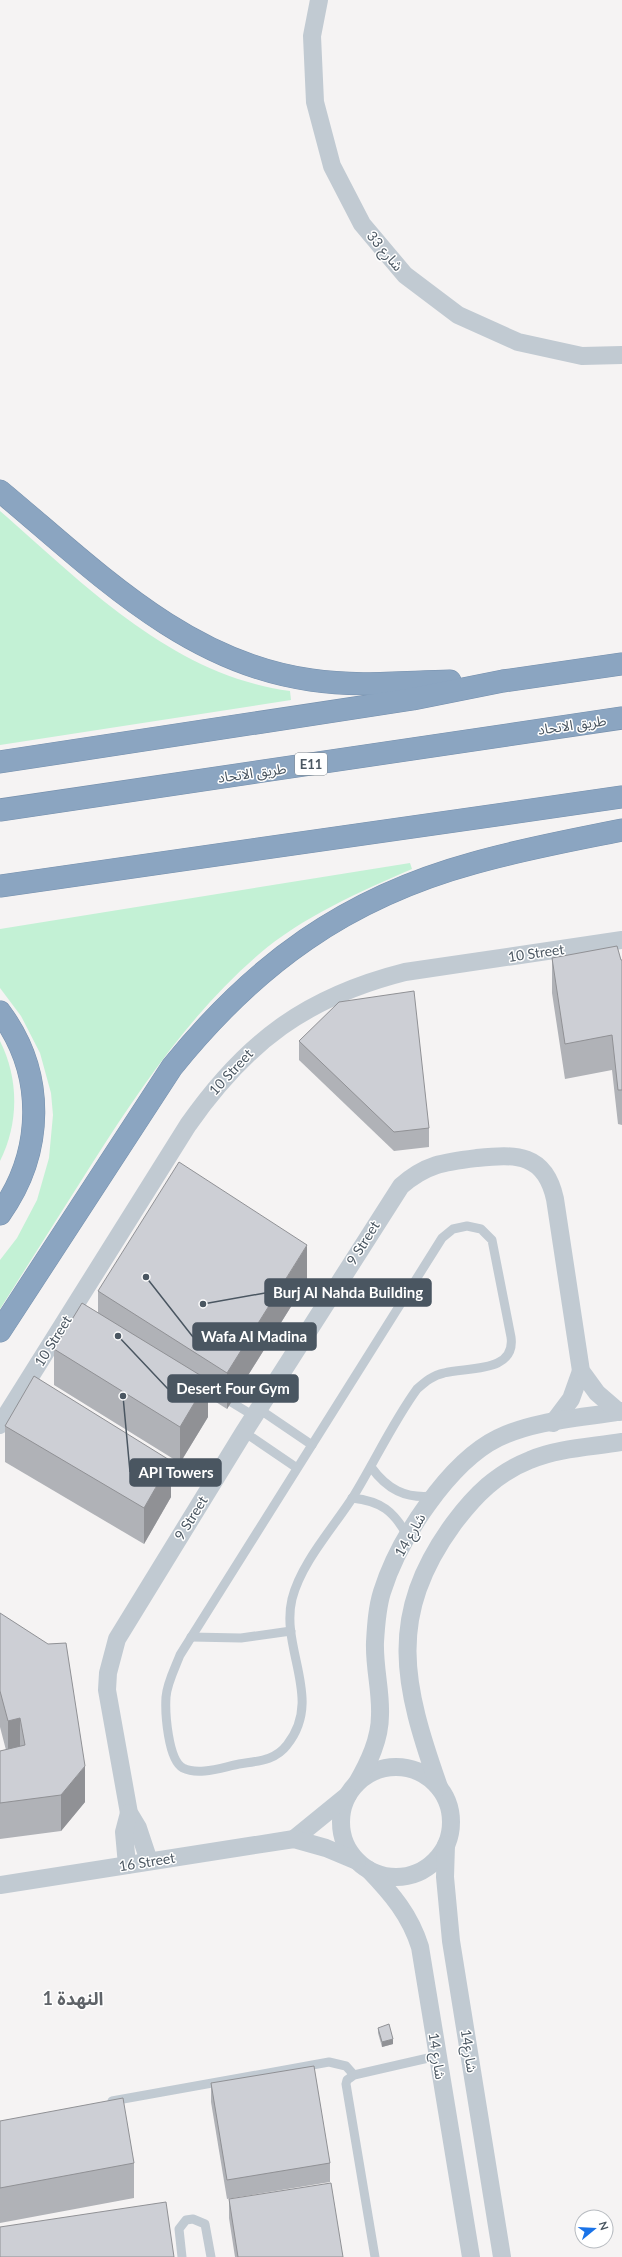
<svg xmlns="http://www.w3.org/2000/svg" width="622" height="2257" viewBox="0 0 622 2257" font-family="Lato,'Noto Sans Arabic',sans-serif">
	<style>
		.green { fill: #c3f1d5 }
		.lines { fill: none; stroke-linecap: round; stroke-linejoin: round }
		.motorway-casing { stroke: #7690ad; stroke-width: 23 }
		.service { stroke: #c1cad2; stroke-width: 9 }
		.minor { stroke: #c1cad2; stroke-width: 18 }
		.motorway { stroke: #8ba5c1; stroke-width: 22 }
		.wall { fill: #b0b2b7 }
		.shaded-wall { fill: #909195 }
		.building { fill: #cdcfd5; stroke: #909195 }
		.labels { text-anchor: middle; stroke-width: 3; stroke-linejoin: round; paint-order: stroke }
		.shield { fill: #fff; stroke: #808990; stroke-width: 1 }
		.shield-label { font-size: 13px; font-weight: bold; fill: #4a5661 }
		.street-label { font-size: 14px; fill: #4a5661; stroke: #fff }
		.district-label { font-size: 18px; font-weight: bold; fill: #5f6368; stroke: #fff }
		.leader { fill: none; stroke: #4a5661; stroke-width: 1.5 }
		.callout-dot { fill: #4a5661; stroke: #fff; stroke-width: 1.5 }
		.callout { fill: #4a5661; stroke: #4a5661; stroke-width: 1.5 }
		.callout-label { font-size: 15px; text-anchor: middle; font-weight: bold; fill: #fff }
	</style>
	<rect width="100%" height="100%" fill="#f5f3f3"/>
	<g class="green">
		<path d="M0,511C86,586 172,675 290,691L291,700L0,745Z"/>
		<path d="M410,863L412,869C359,892 302,917 258,955C190,1014 141,1087 93,1162C62,1211 31,1260 0,1309V1260L17,1238L37,1200L49,1158L53,1115L51,1093L40,1053L21,1016L0,988V929Z"/>
		<path d="M0,1041C19,1079 19,1123 0,1161Z"/>
	</g>
	<g class="lines">
		<g class="motorway-casing">
			<g id="motorway">
				<path d="M0,491C94,569 185,663 311,680C357,687 404,682 450,681"/>
				<polyline points="0,762 413,699 503,681 622,664"/>
				<polyline points="0,810 622,718"/>
				<polyline points="0,886 622,797"/>
				<path d="M0,1012C46,1074 44,1152 0,1214"/>
				<path d="M0,1331L172,1067C255,964 346,898 474,863C523,849 573,840 622,830"/>
			</g>
		</g>
		<g class="service">
			<path d="M467,1226L481,1229L492,1240L511,1337C516,1373 468,1367 444,1373C433,1375 425,1382 417,1389C393,1422 375,1461 353,1497C333,1528 301,1563 292,1599C280,1649 324,1699 287,1745C275,1761 257,1761 239,1764C223,1767 199,1776 183,1768C168,1760 165,1713 166,1697C167,1683 175,1668 180,1655L442,1238L453,1229Z"/>
			<polyline points="231,1402 254,1416"/>
			<polyline points="259,1409 312,1445"/>
			<polyline points="244,1432 297,1468"/>
			<path d="M371,1467C387,1489 405,1499 433,1496"/>
			<path d="M352,1498C381,1501 394,1511 408,1537"/>
			<polyline points="191,1637 241,1638 291,1631"/>
			<polyline points="112,2101 329,2062 346,2066 354,2075"/>
			<polyline points="182,2257 179,2229 186,2220 193,2219 205,2224 211,2257"/>
			<polyline points="375,2257 346,2084 347,2080 354,2075 437,2056"/>
		</g>
		<g class="minor">
			<polyline points="319,0 312,36 315,102 332,166 362,224 405,275 458,315 518,342 582,356 622,355"/>
			<polyline points="553,1423 571,1399 581,1371"/>
			<path d="M0,1425L188,1125C246,1042 306,997 405,972L622,940"/>
			<circle cx="396" cy="1822" r="55"/>
			<path d="M357,1783C369,1762 380,1739 380,1715C381,1690 374,1667 375,1642C376,1625 377,1608 382,1592C398,1540 449,1462 498,1438C535,1420 582,1418 622,1411"/>
			<path d="M439,1787C403,1685 386,1616 454,1523C475,1495 497,1473 530,1460C558,1448 592,1447 622,1442"/>
			<polyline points="294,1839 348,1795"/>
			<polyline points="446,1845 445,1877 451,1941 502,2257"/>
			<path d="M149,1861L138,1828L129,1813L107,1690L108,1673L117,1639L244,1432L401,1186C426,1164 444,1162 477,1158C516,1154 545,1153 555,1199L581,1371L597,1393L619,1412"/>
			<polyline points="127,1865 124,1832 129,1813"/>
			<path d="M369,1870C392,1894 410,1915 420,1947L471,2257"/>
			<polyline points="0,1885 294,1839 326,1848 357,1861"/>
		</g>
		<use href="#motorway" class="motorway"/>
	</g>
	<g class="wall">
		<polygon points="552,958 622,960 622,1125 618,1124 612,1070 565,1079 552,993"/>
		<polygon points="299,1041 429,1128 429,1147 394,1151 299,1060"/>
		<polygon points="307,1281 227,1409 208,1397 208,1417 180,1463 54,1385 54,1349 98,1312 98,1291"/>
		<polygon points="5,1426 171,1497 144,1544 5,1462"/>
		<polygon points="0,1613 85,1802 61,1831 0,1839 0,1751 6,1750 0,1727"/>
		<polygon points="378,2028 393,2044 382,2047 378,2033"/>
		<polygon points="211,2083 330,2163 330,2182 227,2199 211,2102"/>
		<polygon points="0,2121 134,2163 134,2198 0,2223"/>
		<polygon points="229,2199 343,2257 235,2257 229,2218"/>
	</g>
	<g class="shaded-wall">
		<polygon points="307,1245 307,1281 227,1409 227,1373"/>
		<polygon points="208,1380 208,1417 180,1463 180,1427"/>
		<polygon points="171,1461 171,1497 144,1544 144,1508"/>
		<polygon points="20,1718 20,1754 8,1757 8,1721"/>
		<polygon points="85,1766 85,1802 61,1831 61,1795"/>
		<polygon points="393,2039 393,2044 382,2047 382,2042"/>
	</g>
	<g class="building">
		<polygon points="617,946 621,960 622,960 622,1090 618,1090 612,1035 565,1044 552,958"/>
		<polygon points="414,991 429,1128 394,1132 299,1041 339,1002"/>
		<polygon points="179,1162 307,1245 227,1373 98,1291"/>
		<polygon points="82,1303 208,1380 180,1427 54,1349"/>
		<polygon points="34,1376 171,1461 144,1508 5,1426"/>
		<polygon points="0,1613 48,1644 66,1643 85,1766 61,1795 0,1803 0,1751 25,1745 20,1718 8,1721 0,1691"/>
		<polygon points="389,2024 393,2039 382,2042 378,2028"/>
		<polygon points="314,2066 330,2163 227,2180 211,2083"/>
		<polygon points="123,2098 134,2163 0,2188 0,2121"/>
		<polygon points="331,2183 343,2257 238,2257 229,2199"/>
		<polygon points="166,2202 174,2257 0,2257 0,2227"/>
	</g>
	<g class="labels">
		<rect class="shield" x="295" y="753" width="32" height="22" rx="3"/>
		<g class="shield-label">
			<text x="311" y="769">E11</text>
		</g>
		<g class="street-label">
			<text transform="translate(385 251) rotate(50)" y="5">شارع 33</text>
			<text transform="translate(572 725) rotate(-8)" y="5">طريق الاتحاد</text>
			<text transform="translate(252 773) rotate(-8)" y="5">طريق الاتحاد</text>
			<text transform="translate(536 953) rotate(-8)" y="5">10 Street</text>
			<text transform="translate(231 1072) rotate(-47)" y="5">10 Street</text>
			<text transform="translate(363 1243) rotate(-58)" y="5">9 Street</text>
			<text transform="translate(53 1341) rotate(-58)" y="5">10 Street</text>
			<text transform="translate(191 1518) rotate(-58)" y="5">9 Street</text>
			<text transform="translate(410 1535) rotate(-60)" y="5">شارع 14</text>
			<text transform="translate(147 1862) rotate(-9)" y="5">16 Street</text>
			<text transform="translate(469 2051) rotate(81)" y="5">شارع14</text>
			<text transform="translate(437 2056) rotate(81)" y="5">شارع 14</text>
		</g>
		<g class="district-label">
			<text x="73" y="2005">النهدة 1</text>
		</g>
	</g>
	<path class="leader" d="M203 1304L265 1293M146 1277L193 1337M118 1336L168 1389M123 1396L130 1472"/>
	<g class="callout-dot">
		<circle cx="203" cy="1304" r="4"/>
		<circle cx="146" cy="1277" r="4"/>
		<circle cx="118" cy="1336" r="4"/>
		<circle cx="123" cy="1396" r="4"/>
	</g>
	<g class="callout">
		<rect x="265" y="1279" width="166" height="27" rx="4"/>
		<rect x="193" y="1323" width="123" height="27" rx="4"/>
		<rect x="168" y="1375" width="130" height="27" rx="4"/>
		<rect x="130" y="1459" width="91" height="27" rx="4"/>
	</g>
	<g class="callout-label">
		<text x="348" y="1298">Burj Al Nahda Building</text>
		<text x="254" y="1342">Wafa Al Madina</text>
		<text x="233" y="1394">Desert Four Gym</text>
		<text x="176" y="1478">API Towers</text>
	</g>
	<g transform="translate(594 2229) rotate(72)"><circle r="19" fill="#ffffff" stroke="#b7bbc0"/>
	<path d="M0-3L7 15L0 10L-7 15Z" fill="#1a73e8"/>
	<text y="-6" font-size="11" font-weight="bold" text-anchor="middle" fill="#4a5661">N</text>
	</g>
</svg>
